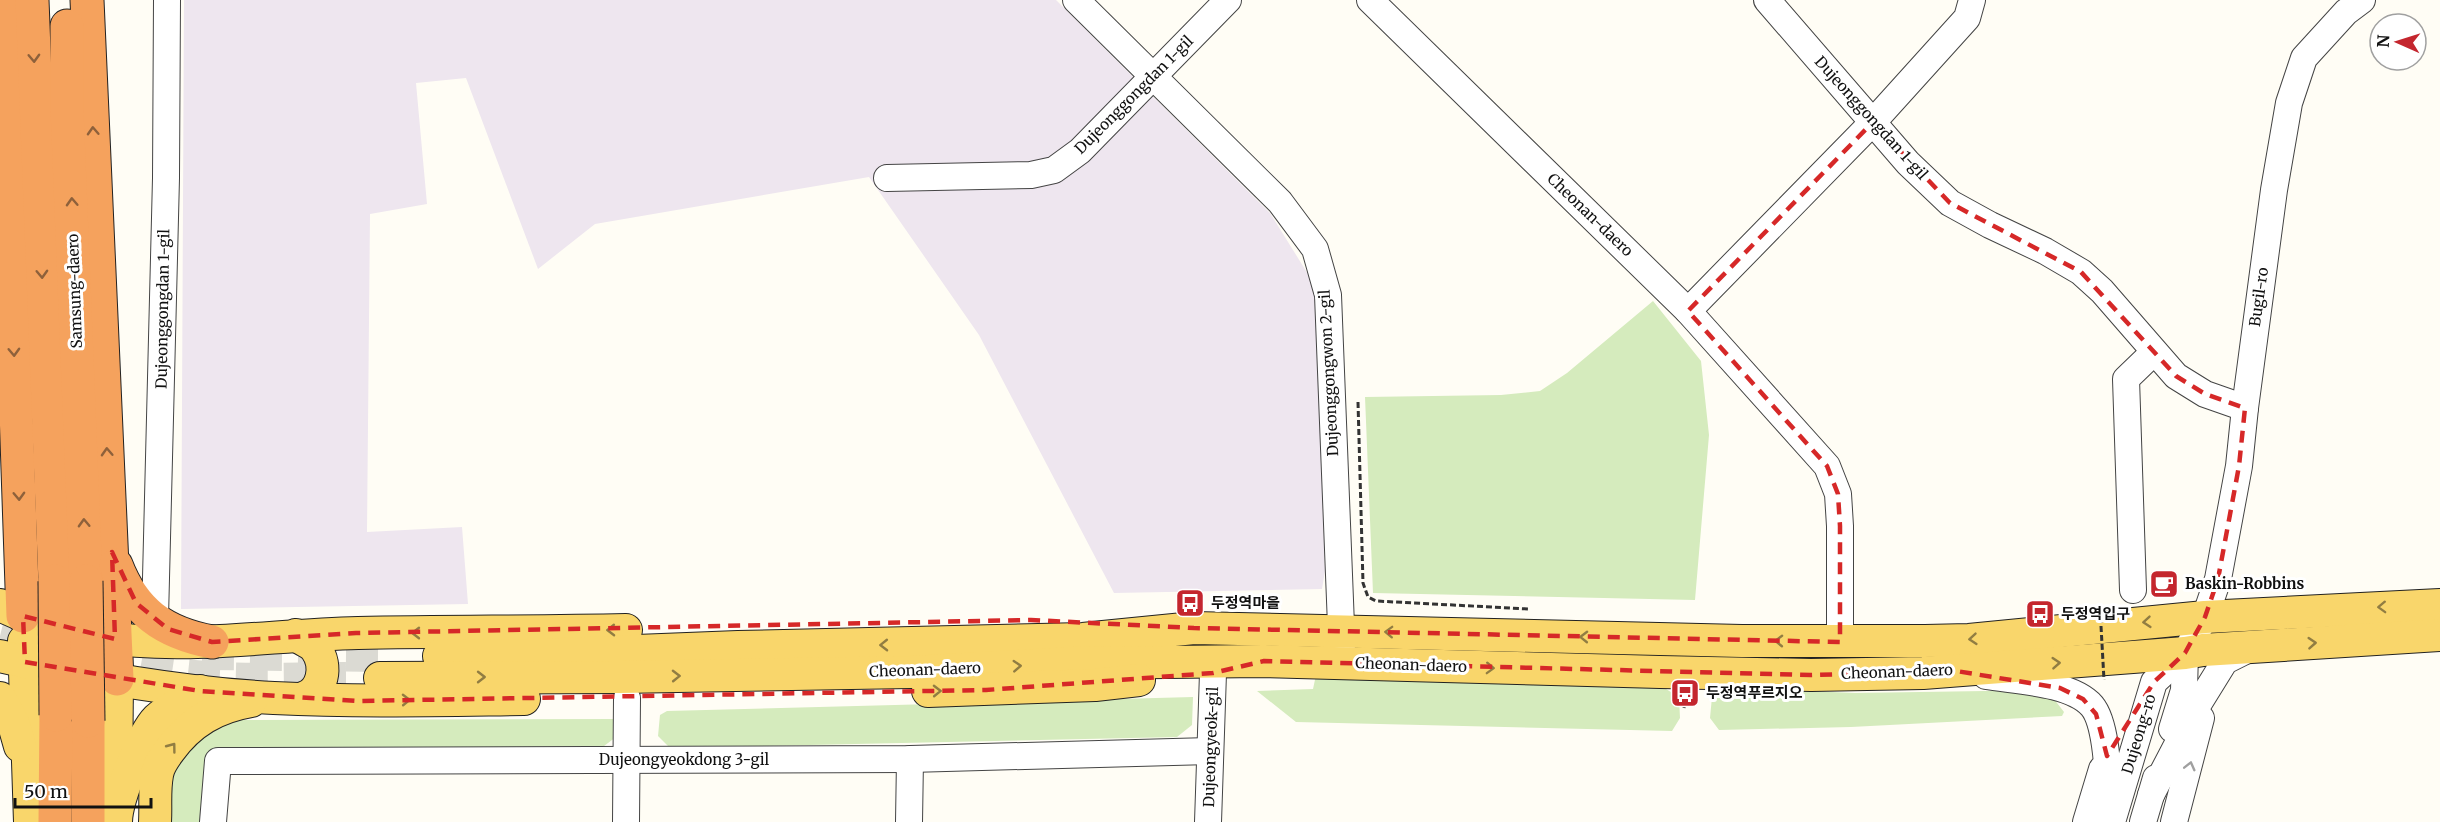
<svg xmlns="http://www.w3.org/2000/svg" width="2440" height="822" viewBox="0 0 2440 822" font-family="Merriweather,'Noto Sans KR',serif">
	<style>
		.industrial { fill: #eee6ef }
		.green { fill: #d5ebbd }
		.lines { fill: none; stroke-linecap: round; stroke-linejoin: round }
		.major-tunnel { stroke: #dbdad3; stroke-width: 32; stroke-dasharray: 32 16; stroke-linecap: butt }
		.minor-casing { stroke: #444; stroke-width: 28 }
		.major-casing { stroke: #222; stroke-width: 34 }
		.highway-casing { stroke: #222; stroke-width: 35 }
		.path { stroke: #333; stroke-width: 3; stroke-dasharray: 6 3; stroke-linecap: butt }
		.minor { stroke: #fff; stroke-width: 26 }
		.major { stroke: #f9d66b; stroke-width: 32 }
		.highway { stroke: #f5a25d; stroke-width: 33 }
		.highway-bridge-casing { stroke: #222; stroke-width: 35; stroke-linecap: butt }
		.path-bridge { stroke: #333; stroke-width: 3; stroke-dasharray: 6 3; stroke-linecap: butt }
		.highway-bridge { stroke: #f5a25d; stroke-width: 33 }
		.oneway { stroke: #8e613b }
		.oneway2 { stroke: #917d42 }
		.oneway3 { stroke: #a0a0a0 }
		.marked { fill: none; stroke: #d62828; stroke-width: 4.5; stroke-dasharray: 12 8; stroke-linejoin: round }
		.labels { text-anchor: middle; stroke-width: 6; stroke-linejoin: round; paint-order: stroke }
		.street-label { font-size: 15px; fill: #111; stroke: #fff }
		.poi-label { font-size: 15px; font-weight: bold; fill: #111; stroke: #fff; text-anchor: start }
	</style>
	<rect width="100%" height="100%" fill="#fffdf5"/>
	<polygon class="industrial" points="184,0 1056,0 1270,213 1316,287 1325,571 1322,589 1114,593 979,335 869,177 595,224 538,269 466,78 416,83 427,204 370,214 367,532 462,527 468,604 181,609"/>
	<g class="green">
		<polygon points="1653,301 1701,361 1709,435 1695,600 1373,593 1365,397 1501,395 1540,391 1567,373"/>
		<polygon points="1316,675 1610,681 1666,689 1679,697 1680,718 1672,731 1296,722 1257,691 1313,689"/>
		<polygon points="1758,689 1855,693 2047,690 2064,712 2062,716 1851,727 1719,730 1710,718 1712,697"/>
		<polygon points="1193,697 1192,725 1177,737 670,748 658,736 660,715 667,711"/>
		<polygon points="616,719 616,737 604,746 221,750 202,822 169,822 173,763 213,727 236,720"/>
	</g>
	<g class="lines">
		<g class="major-tunnel">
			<path d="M0,636C61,651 122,667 185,675C238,681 293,678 346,678"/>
			<polyline points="202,654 384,656"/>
		</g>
		<g class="minor-casing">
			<g id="minor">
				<polyline points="1076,0 1280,202 1315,249 1328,295 1342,651"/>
				<polyline points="1370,0 1688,311 1827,466 1838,494 1840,526 1840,642"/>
				<polyline points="1767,0 1908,163 1950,203 1990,225 2045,251 2081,272 2102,291 2176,376 2205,394 2245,408"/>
				<polyline points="887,178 1031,175 1054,170 1080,151 1228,0"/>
				<polyline points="1688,311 1873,122 1967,18 1972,0"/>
				<polyline points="2133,590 2126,379 2154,352"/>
				<polyline points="155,618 166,178 167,0"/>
				<path d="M1986,676C2015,681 2071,682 2092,706C2108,725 2108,784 2110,810"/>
				<polyline points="2172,729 2184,690 2185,653"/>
				<polyline points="2151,795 2199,703 2225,661 2251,648"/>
				<polyline points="213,822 218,761 910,759 1210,751"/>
				<polyline points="626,822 627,698"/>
				<polyline points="909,822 910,759"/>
				<polyline points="1208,822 1213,673"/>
				<polyline points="2086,822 2102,769"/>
				<polyline points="2112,822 2154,682 2185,653 2205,617 2218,579 2239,466 2245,408 2274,190 2289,103 2304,58 2346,12 2362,0"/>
				<polyline points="2143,822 2156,778"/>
				<polyline points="2174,822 2201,718"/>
			</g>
		</g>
		<g class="major-casing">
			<g id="major">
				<path d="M0,605C119,664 232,636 358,633C447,631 537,632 626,630"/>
				<path d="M296,635C302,640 312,643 316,649C328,666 323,692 303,698"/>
				<polyline points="24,641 30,822"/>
				<path d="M0,656C90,677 182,693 274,698C357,702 441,700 524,699"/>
				<polyline points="439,656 535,655 738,647 1083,639 1194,628 1742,641 1925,641 1969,640 2205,617 2440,605"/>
				<polyline points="380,678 620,677 911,672 1069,663 1264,661 1660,672 1811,675 1923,673 2185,653 2203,650 2440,635"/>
				<polyline points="928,691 1095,685 1139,680"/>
				<polyline points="0,698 14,725 20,746"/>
				<polyline points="116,790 117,679"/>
				<path d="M116,822C116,801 142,734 157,719C169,708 187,700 200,691"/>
				<path d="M155,822C156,807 154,790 157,775C158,766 164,758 169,751C190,722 216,707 251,701"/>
			</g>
		</g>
		<g class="highway-casing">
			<g id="highway">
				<polyline points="2,0 23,616"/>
				<polyline points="32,0 55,581"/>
				<polyline points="87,0 117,679"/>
				<polyline points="67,26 67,110 86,581"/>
				<path d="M116,565C134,612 164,633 212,642"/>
				<polyline points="88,721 88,822"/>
				<polyline points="55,822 56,715"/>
			</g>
		</g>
		<g class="path">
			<polyline points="1358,402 1363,583 1368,597 1376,601 1529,609"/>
			<polyline points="1684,708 1685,699"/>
		</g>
		<use href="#minor" class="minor"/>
		<use href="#major" class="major"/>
		<use href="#highway" class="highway"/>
		<g class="highway-bridge-casing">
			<g id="highway-bridge">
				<polyline points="55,581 56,715"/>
				<polyline points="86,581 88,721"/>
			</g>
		</g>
		<polyline class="path-bridge" points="2100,608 2104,680"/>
		<use href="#highway-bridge" class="highway-bridge"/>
	</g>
	<defs><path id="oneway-chevron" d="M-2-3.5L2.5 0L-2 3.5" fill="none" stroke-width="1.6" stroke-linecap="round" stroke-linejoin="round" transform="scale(1.5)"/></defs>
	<g class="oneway">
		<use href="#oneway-chevron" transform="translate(34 58) rotate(88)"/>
		<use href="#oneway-chevron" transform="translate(93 131) rotate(-93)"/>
		<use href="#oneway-chevron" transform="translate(72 202) rotate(-93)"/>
		<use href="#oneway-chevron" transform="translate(42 274) rotate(88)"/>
		<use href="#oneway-chevron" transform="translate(14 352) rotate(88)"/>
		<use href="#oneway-chevron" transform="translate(107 452) rotate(-93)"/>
		<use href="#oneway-chevron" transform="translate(19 496) rotate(88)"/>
		<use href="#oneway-chevron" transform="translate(84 523) rotate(-92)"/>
	</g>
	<g class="oneway2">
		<use href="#oneway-chevron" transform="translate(2382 607) rotate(178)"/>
		<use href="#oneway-chevron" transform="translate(2147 622) rotate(175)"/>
		<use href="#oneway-chevron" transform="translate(611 630) rotate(179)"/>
		<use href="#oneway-chevron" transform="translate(1389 632) rotate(-178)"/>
		<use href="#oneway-chevron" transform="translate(416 633) rotate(180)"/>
		<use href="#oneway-chevron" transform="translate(1584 637) rotate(-179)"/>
		<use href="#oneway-chevron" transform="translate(1973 639) rotate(175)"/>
		<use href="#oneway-chevron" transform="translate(1779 641) rotate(-179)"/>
		<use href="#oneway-chevron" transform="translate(2312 643) rotate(-4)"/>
		<use href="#oneway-chevron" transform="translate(884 645) rotate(179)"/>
		<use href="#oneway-chevron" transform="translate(2056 663) rotate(-4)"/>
		<use href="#oneway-chevron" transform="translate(1017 666) rotate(-3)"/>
		<use href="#oneway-chevron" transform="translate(1490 668) rotate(2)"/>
		<use href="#oneway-chevron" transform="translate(676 676) rotate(-1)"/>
		<use href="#oneway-chevron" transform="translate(481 677)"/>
		<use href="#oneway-chevron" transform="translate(937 691) rotate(-1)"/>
		<use href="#oneway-chevron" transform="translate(406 700) rotate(-1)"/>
		<use href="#oneway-chevron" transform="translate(172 747) rotate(-53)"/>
	</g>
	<use class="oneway3" href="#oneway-chevron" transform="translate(2190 766) rotate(-76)"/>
	<path class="marked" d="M1873,122L1950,203L2081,272L2176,376L2205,394L2245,408L2239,466L2218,579L2205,617L2185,653L2154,682L2107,756L2096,714L2083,699L2060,688L1956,671L1811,675L1264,661L1213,673L986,690L357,701L200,691L25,662L23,616L115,639L112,552L136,603L168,629L212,642L356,633L1031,620L1194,628L1840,642V526L1838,494L1827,466L1688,311Z"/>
	<defs>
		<g id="cafe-square" transform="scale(1.5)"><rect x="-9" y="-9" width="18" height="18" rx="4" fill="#c4262e" stroke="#fff"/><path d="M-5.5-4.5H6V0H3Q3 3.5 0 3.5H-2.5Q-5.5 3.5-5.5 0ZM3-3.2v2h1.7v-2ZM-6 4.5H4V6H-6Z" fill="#fff"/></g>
		<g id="bus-square" transform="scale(1.5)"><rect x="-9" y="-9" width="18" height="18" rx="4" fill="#c4262e" stroke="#fff"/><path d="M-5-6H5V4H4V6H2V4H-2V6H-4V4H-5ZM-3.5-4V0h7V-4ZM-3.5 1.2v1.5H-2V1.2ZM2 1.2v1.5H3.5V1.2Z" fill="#fff"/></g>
	</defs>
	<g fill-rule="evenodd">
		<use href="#cafe-square" x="2164" y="584"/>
		<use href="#bus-square" x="1190" y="603"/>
		<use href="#bus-square" x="2040" y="614"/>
		<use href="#bus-square" x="1685" y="693"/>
	</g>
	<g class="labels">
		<g class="street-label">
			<text transform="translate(1134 95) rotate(-45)" y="5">Dujeonggongdan 1-gil</text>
			<text transform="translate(1871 118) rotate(48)" y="5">Dujeonggongdan 1-gil</text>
			<text transform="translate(1590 215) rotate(44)" y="5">Cheonan-daero</text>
			<text transform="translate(75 291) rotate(-92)" y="5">Samsung-daero</text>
			<text transform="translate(2259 297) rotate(-82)" y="5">Bugil-ro</text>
			<text transform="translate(163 309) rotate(-89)" y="5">Dujeonggongdan 1-gil</text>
			<text transform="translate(1329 373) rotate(-93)" y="5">Dujeonggongwon 2-gil</text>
			<text transform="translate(1411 665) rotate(2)" y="5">Cheonan-daero</text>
			<text transform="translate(925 670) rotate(-2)" y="5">Cheonan-daero</text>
			<text transform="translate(1897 672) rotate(-2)" y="5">Cheonan-daero</text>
			<text transform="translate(2139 734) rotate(-73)" y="5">Dujeong-ro</text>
			<text transform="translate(1211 747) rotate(-88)" y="5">Dujeongyeok-gil</text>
			<text x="684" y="765">Dujeongyeokdong 3-gil</text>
		</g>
		<g class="poi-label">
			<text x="2185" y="589">Baskin-Robbins</text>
			<text x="1211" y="608">두정역마을</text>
			<text x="2061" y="619">두정역입구</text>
			<text x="1706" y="698">두정역푸르지오</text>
		</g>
	</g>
	<g transform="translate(2398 42) rotate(273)"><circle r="28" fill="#ffffff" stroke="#a0a0a0" stroke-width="1.5"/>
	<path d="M0-4.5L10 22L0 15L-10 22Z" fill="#c4262e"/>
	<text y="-9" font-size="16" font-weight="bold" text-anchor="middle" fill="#111111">N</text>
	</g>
	<path d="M15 798v9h136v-9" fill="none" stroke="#111111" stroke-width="3"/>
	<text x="24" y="798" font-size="18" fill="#111111" stroke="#ffffff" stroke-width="4.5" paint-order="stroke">50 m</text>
</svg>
